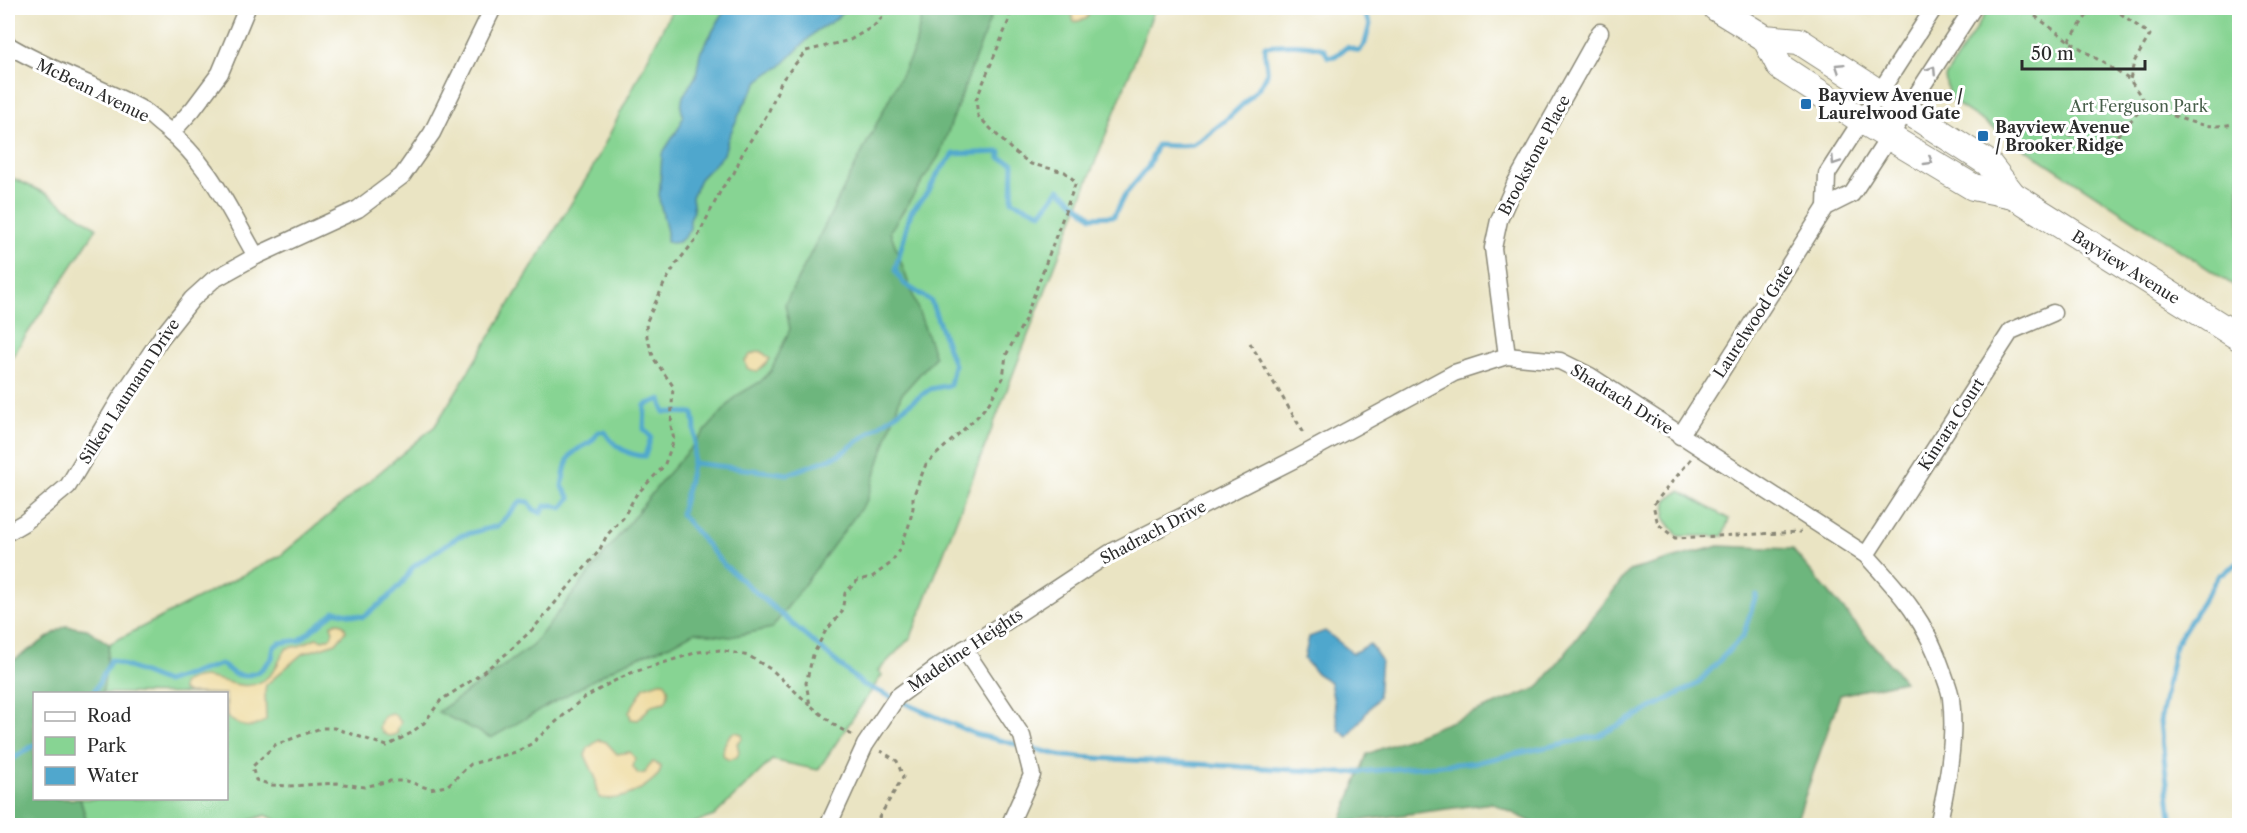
<svg xmlns="http://www.w3.org/2000/svg" width="2247" height="833" viewBox="0 0 2247 833" font-family="'Libre Caslon Text',serif">
	<style>
		.green { fill: #87d493; stroke: #59805f; stroke-width: 1.5 }
		.forest { fill: #6db67d; stroke: #4c7054; stroke-width: 1.5 }
		.sand { fill: #eeda9e; stroke: #8c8264; stroke-width: 1.5 }
		.water { fill: #50a7cd; stroke: #3e697c; stroke-width: 1.5 }
		.lines { fill: none; stroke-linecap: round; stroke-linejoin: round }
		.stream { stroke: #50a7cd; stroke-width: 5 }
		.street-casing { stroke: #8a8877; stroke-width: 19 }
		.primary-casing { stroke: #8a8877; stroke-width: 28 }
		.path { stroke: #8a8877; stroke-width: 3; stroke-dasharray: 4.5 4.5; stroke-linecap: butt }
		.street { stroke: #fff; stroke-width: 16 }
		.primary { stroke: #fff; stroke-width: 26 }
		.oneway { stroke: #a0a0a0 }
		.poi-dot { fill: #1f6fb2; stroke: #fff; stroke-width: 2 }
		.labels { text-anchor: middle; stroke-width: 6; stroke-linejoin: round; paint-order: stroke }
		.street-label { font-size: 16px; fill: #2b2b2b; stroke: #fff }
		.poi-label { font-size: 16px; font-weight: bold; fill: #2b2b2b; stroke: #fff; text-anchor: start }
		.park-label { font-size: 16px; fill: #475e4a; stroke: #fff }
	</style>
	<rect width="100%" height="100%" fill="#fff"/>
	<filter id="ink" filterUnits="userSpaceOnUse"><feTurbulence type="fractalNoise" baseFrequency=".0167" numOctaves="2"/><feDisplacementMap in="SourceGraphic" scale="12" xChannelSelector="R" yChannelSelector="G"/><feConvolveMatrix kernelMatrix="1 2 1 2 8 2 1 2 1" color-interpolation-filters="sRGB"/></filter>
	<filter id="wash" filterUnits="userSpaceOnUse"><feTurbulence type="fractalNoise" baseFrequency=".008" numOctaves="4" result="noise"/><feDisplacementMap in="SourceGraphic" scale="24" xChannelSelector="R" yChannelSelector="G"/><feGaussianBlur stdDeviation="1.35" result="paint"/><feColorMatrix in="noise" values="0 0 0 0 0 0 0 0 0 0 0 0 0 0 0 0 0 1.4 0 .05"/><feComposite in="paint" operator="in"/></filter>
	<g filter="url(#wash)">
		<rect width="100%" height="100%" fill="#eae4c3"/>
		<g class="green">
			<polygon points="673,8 1155,8 911,637 878,671 882,675 818,770 772,760 714,816 685,826 307,826 280,822 266,815 235,825 88,826 80,799 226,798 226,694 94,693 109,644 280,556 435,426 591,171"/>
			<polygon points="1989,8 2239,8 2239,289 1949,99 1945,77"/>
			<polygon points="8,176 47,194 97,228 8,363"/>
			<polygon points="1680,491 1729,519 1723,536 1678,536 1665,519 1666,501"/>
		</g>
		<g class="forest">
			<polygon points="923,8 994,8 939,156 890,231 935,357 901,395 867,500 772,628 730,637 695,632 672,644 623,663 491,738 438,712 532,646 665,477 736,396 760,382 771,371 790,329 785,304 915,48"/>
			<polygon points="1718,546 1792,549 1904,681 1840,695 1795,825 1538,825 1492,803 1340,823 1367,754 1538,688 1629,571"/>
			<polygon points="65,626 87,629 109,644 103,691 102,694 34,694 34,798 80,799 88,825 8,825 8,664"/>
		</g>
		<g class="sand">
			<polygon points="1069,8 1087,8 1089,14 1086,19 1074,22"/>
			<polygon points="761,351 770,359 757,372 747,368 745,361 751,354"/>
			<path d="M337,622L344,625L346,631L336,643L302,654L266,685L265,691L266,720C251,731 240,727 227,717L226,694L188,693L182,690V684C214,662 240,704 270,675C278,667 280,657 287,648L299,646L316,638L323,640L331,637L333,631L331,625Z"/>
			<path d="M659,682H664C670,687 669,696 665,702L652,705L638,720L631,719L629,712L644,687Z"/>
			<path d="M391,713L395,715L401,722L397,730L398,733C389,738 385,736 379,728C380,720 383,715 391,713Z"/>
			<path d="M735,732L742,734V739L737,743L739,752L737,757L729,760L724,757C721,749 727,735 735,732Z"/>
			<path d="M599,740L606,742L617,754L630,752L635,758L633,767L638,774L645,773L649,765L653,762L661,767L659,774C645,789 622,802 600,798L596,789V779L585,755L588,748Z"/>
		</g>
		<g class="water">
			<polygon points="726,8 846,8 835,20 816,31 780,67 765,75 758,82 743,106 728,139 724,154 700,179 692,197 694,211 690,219 690,228 685,237 678,242 672,243 667,242 667,232 659,199 662,154 680,126 683,116 681,107 683,96 696,76 700,53"/>
			<polygon points="1325,631 1353,653 1370,644 1381,660 1378,697 1348,737 1339,730 1330,682 1317,674 1304,659 1309,637"/>
		</g>
		<g class="lines">
			<g class="stream">
				<path d="M693,463L788,474L839,455L930,389L950,385L954,365L931,301L903,283L895,270L911,212L928,192L938,173L954,154L1000,152V158L1013,163L1012,201L1041,213L1059,189L1092,217L1114,216L1124,196L1148,167L1157,145C1167,145 1180,147 1190,145C1204,142 1266,87 1267,73C1268,66 1264,58 1265,46C1285,44 1305,43 1324,49L1328,57L1335,56L1347,47L1359,51L1365,43L1370,24L1364,13L1366,8"/>
				<path d="M93,694L111,660L166,682L221,664L234,674L245,676L259,672L272,658L274,647L279,643L300,640L335,611L363,617L388,598L404,581L413,567L459,536L498,526L521,501L529,502L533,509L541,513L545,506L553,505L562,508L570,498L562,486C564,476 565,460 573,453C583,443 590,448 598,432H605C613,446 629,456 645,456L651,437L644,429L645,405L661,399L664,412L693,413C700,447 688,482 681,514L723,564L862,684L975,734L1063,756L1345,773L1478,762L1598,736L1697,684L1743,636L1756,595"/>
				<polyline points="8,762 34,745"/>
				<polyline points="2172,826 2160,722 2175,645 2219,575 2240,562"/>
			</g>
		</g>
	</g>
	<g filter="url(#ink)">
		<g class="lines">
			<g class="street-casing">
				<g id="street">
					<path d="M8,45C51,71 99,86 143,110C151,115 157,122 164,127C211,165 227,206 256,256"/>
					<polyline points="171,133 193,109 220,73 247,8"/>
					<polyline points="1826,207 1827,174 1934,8"/>
					<polyline points="1507,356 1493,248 1499,220 1515,184 1600,32"/>
					<polyline points="1680,436 1826,207 1852,194 1973,8"/>
					<polyline points="8,532 25,522 68,486 120,399 161,338 192,299 213,280 256,256 358,209 402,176 432,133 493,8"/>
					<polyline points="1866,555 2011,331 2053,313"/>
					<polyline points="964,649 1022,736 1032,775 1009,826"/>
					<path d="M828,826L865,745L897,697L942,664L1110,553L1295,459L1454,373L1507,356L1560,361L1590,376L1866,555C1902,594 1926,621 1943,672C1946,681 1950,690 1951,698C1956,741 1947,785 1938,826"/>
				</g>
			</g>
			<g class="primary-casing">
				<g id="primary">
					<polyline points="1716,8 1765,38 1799,41 1988,163 2013,195 2240,338"/>
					<polyline points="1765,38 1780,67 1861,120 1973,187 2013,195"/>
				</g>
			</g>
			<g class="path">
				<polyline points="2113,8 2150,35 2134,62 2130,80"/>
				<polyline points="2035,16 2069,41 2130,80 2146,104"/>
				<polyline points="2069,41 2092,8"/>
				<path d="M2067,135L2095,144L2113,140L2146,104C2175,116 2209,135 2240,121"/>
				<polyline points="1250,343 1305,435"/>
				<polyline points="1691,459 1653,505 1658,524 1675,538 1801,532"/>
				<polyline points="810,705 772,670 749,656 720,650 698,652 631,673 610,683 581,700 531,744 516,752 471,764 447,786 430,789 407,781 389,781 364,787 337,783 289,786 272,785 256,780 252,767 275,745 321,728 334,728 387,746 411,733 424,723 441,700 474,679 506,654 533,629 599,551 607,535 623,518 636,495 664,466 674,440 671,426 673,386 654,359 647,337 646,323 664,284 676,264 697,238 722,188 734,173 743,152 768,113 782,80 806,51 850,40 874,26 890,8"/>
				<polyline points="852,735 837,727 810,705 806,683 813,655 825,632 842,612 845,593 858,580 872,577 891,563 901,547 909,525 913,508 913,497 926,464 977,417 989,403 1003,378 1006,355 1024,322 1076,182 1065,172 1031,164 1013,151 978,116 976,100 1010,18 1009,8"/>
				<polyline points="874,826 903,777 897,761 881,751"/>
			</g>
			<use href="#street" class="street"/>
			<use href="#primary" class="primary"/>
		</g>
		<defs><path id="oneway-chevron" d="M-2-3.5L2.5 0L-2 3.5" fill="none" stroke-width="1.6" stroke-linecap="round" stroke-linejoin="round" transform="scale(1.5)"/></defs>
		<g class="oneway">
			<use href="#oneway-chevron" transform="translate(1839 67) rotate(-147)"/>
			<use href="#oneway-chevron" transform="translate(1932 70) rotate(-57)"/>
			<use href="#oneway-chevron" transform="translate(1835 161) rotate(124)"/>
			<use href="#oneway-chevron" transform="translate(1929 161) rotate(31)"/>
		</g>
	</g>
	<g class="poi-dot">
		<rect x="1800" y="98" width="12" height="12" rx="3"/>
		<rect x="1977" y="130" width="12" height="12" rx="3"/>
	</g>
	<g class="labels">
		<g class="street-label">
			<text transform="translate(93 90) rotate(26)" y="6">McBean Avenue</text>
			<text transform="translate(1534 155) rotate(-62)" y="6">Brookstone Place</text>
			<text transform="translate(2126 267) rotate(32)" y="6">Bayview Avenue</text>
			<text transform="translate(1753 321) rotate(-57)" y="6">Laurelwood Gate</text>
			<text transform="translate(129 391) rotate(-57)" y="6">Silken Laumann Drive</text>
			<text transform="translate(1622 399) rotate(32)" y="6">Shadrach Drive</text>
			<text transform="translate(1951 424) rotate(-57)" y="6">Kinrara Court</text>
			<text transform="translate(1153 532) rotate(-28)" y="6">Shadrach Drive</text>
			<text transform="translate(965 650) rotate(-34)" y="6">Madeline Heights</text>
		</g>
		<g class="poi-label">
			<text x="1818" y="101">Bayview Avenue /<tspan x="1818" dy="18">Laurelwood Gate</tspan></text>
			<text x="1995" y="133">Bayview Avenue<tspan x="1995" dy="18">/ Brooker Ridge</tspan></text>
		</g>
		<g class="park-label">
			<text x="2139" y="112">Art Ferguson Park</text>
		</g>
	</g>
	<rect width="2247" height="833" fill="none" stroke="#fff" stroke-width="30"/>
	<rect x="33" y="692" width="195" height="108" fill="#ffffff" stroke="#aaaaaa" stroke-width="1.5"/>
	<rect x="45" y="712" width="30" height="9" fill="#ffffff" stroke="#aaaaaa" stroke-width="1.5"/>
	<text x="87" y="722" font-size="18" fill="#2b2b2b">Road</text>
	<rect x="45" y="737" width="30" height="18" fill="#87d493" stroke="#aaaaaa" stroke-width="1.5"/>
	<text x="87" y="752" font-size="18" fill="#2b2b2b">Park</text>
	<rect x="45" y="767" width="30" height="18" fill="#50a7cd" stroke="#aaaaaa" stroke-width="1.5"/>
	<text x="87" y="782" font-size="18" fill="#2b2b2b">Water</text>
	<path d="M2022 60v9h123v-9" fill="none" stroke="#2b2b2b" stroke-width="3"/>
	<text x="2031" y="60" font-size="18" fill="#2b2b2b" stroke="#ffffff" stroke-width="4.5" paint-order="stroke">50 m</text>
</svg>
